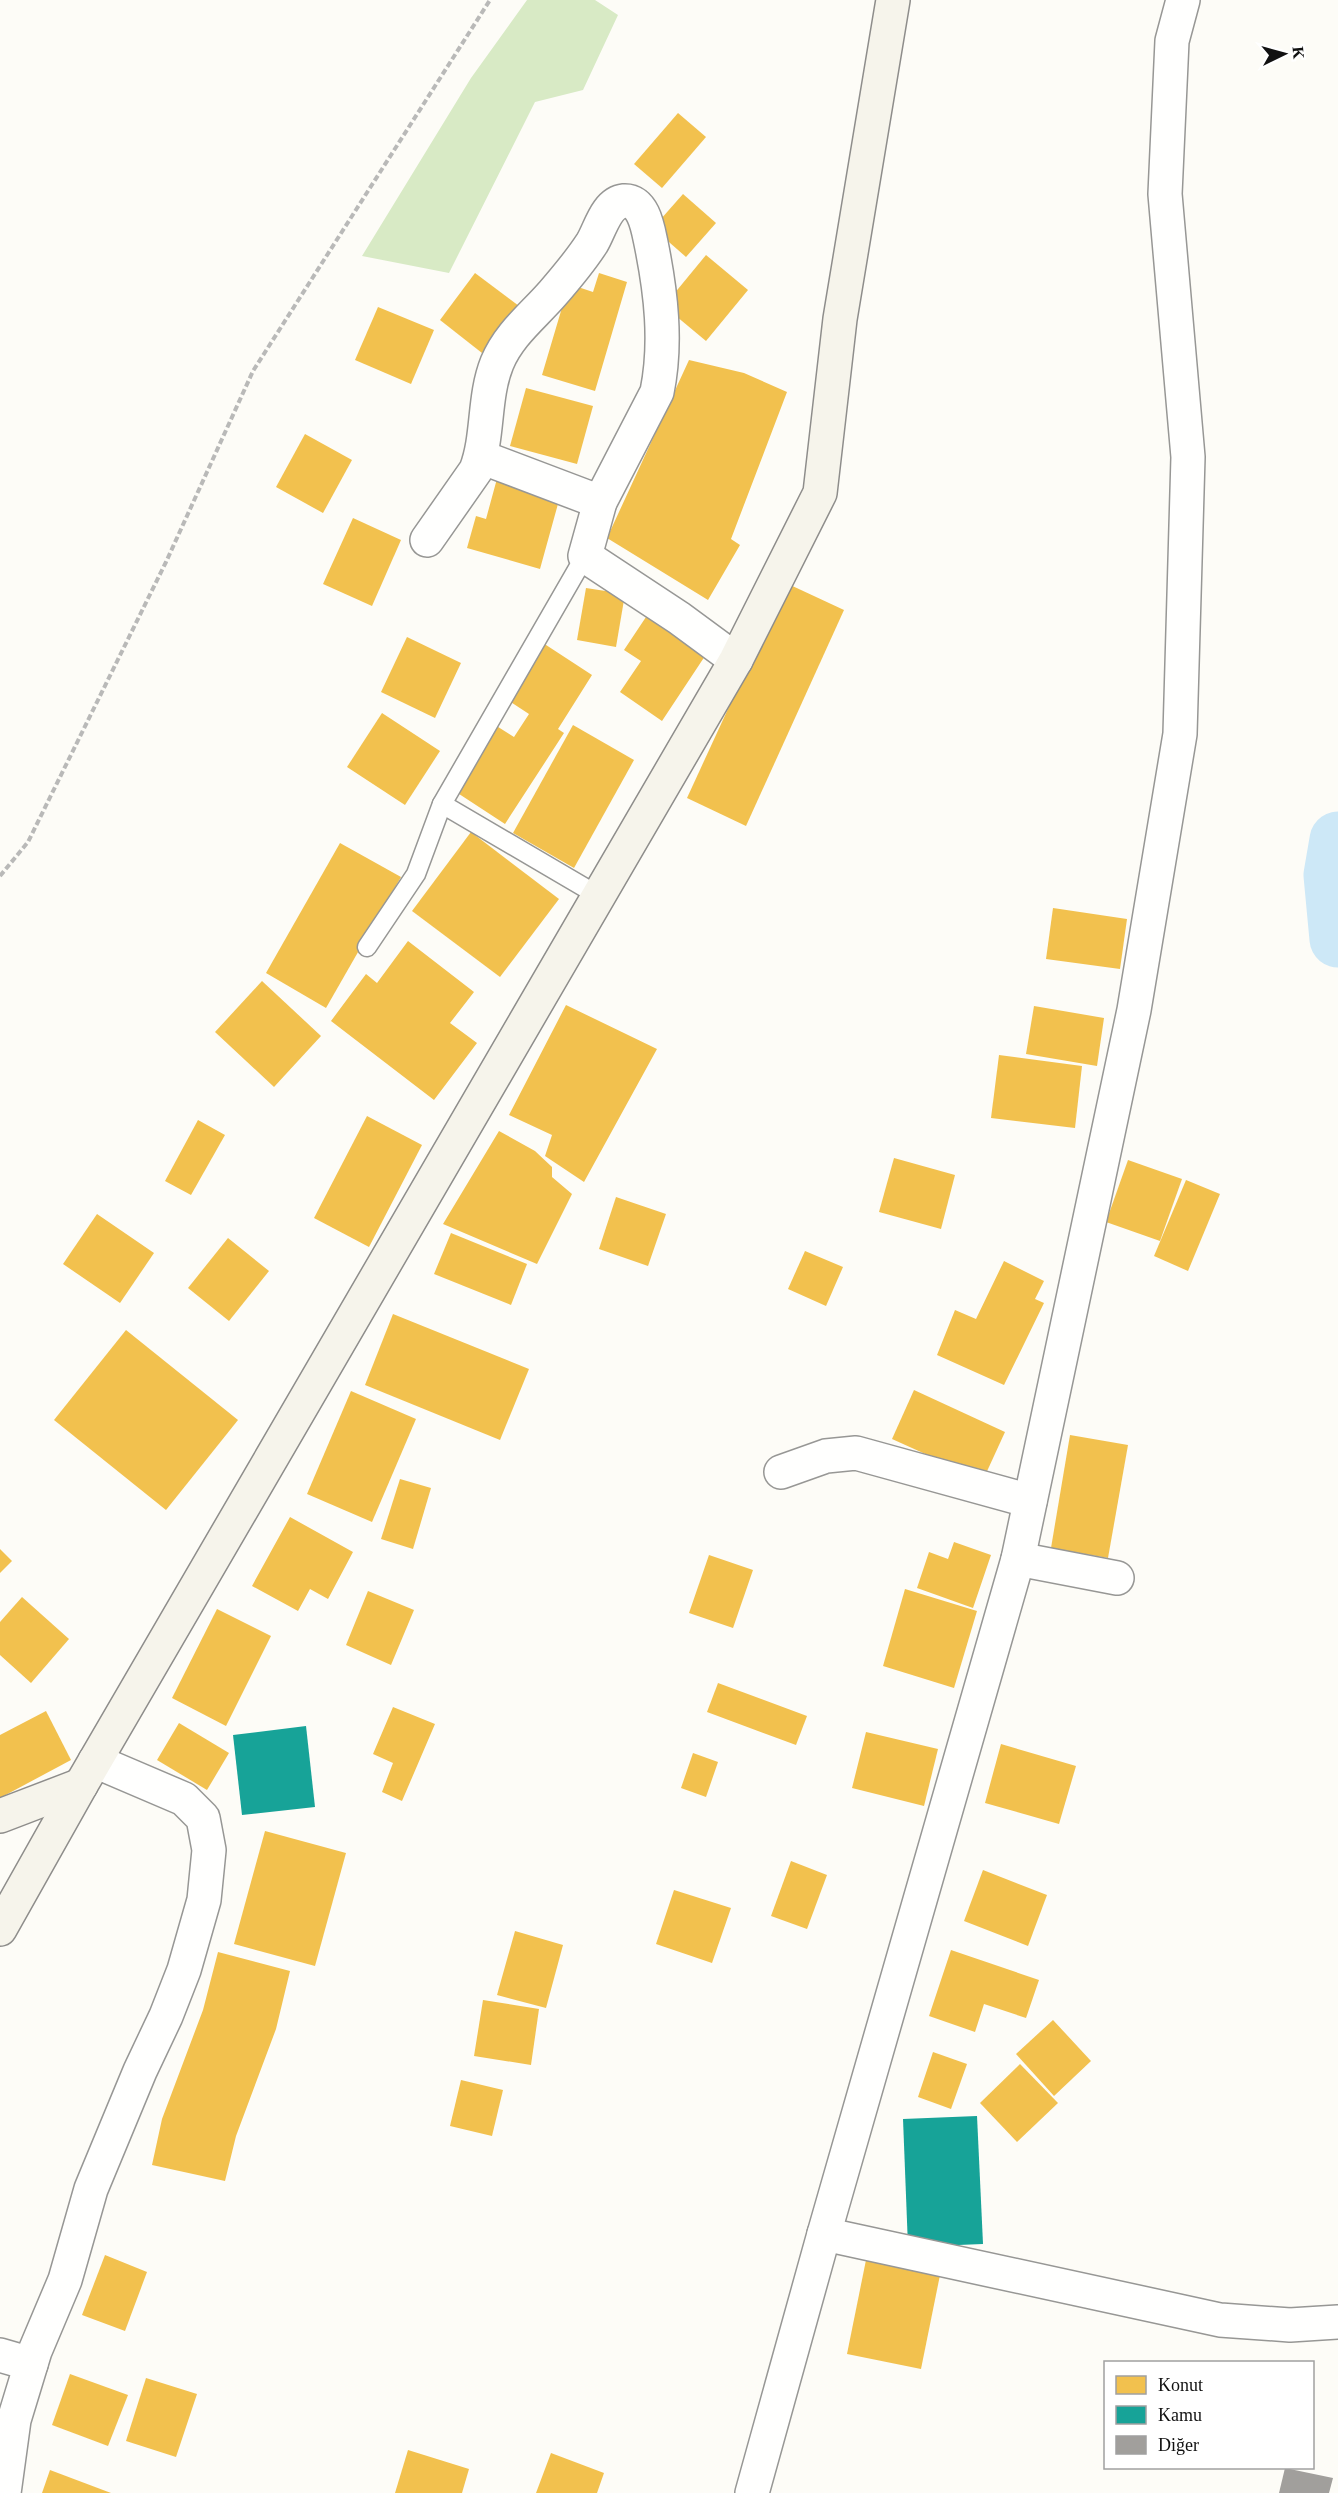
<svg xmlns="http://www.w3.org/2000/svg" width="1338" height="2493" viewBox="0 0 1338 2493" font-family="'Times New Roman',serif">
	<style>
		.forest { fill: #d8eac5 }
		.homes { fill: #f2c14e }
		.public { fill: #17a398 }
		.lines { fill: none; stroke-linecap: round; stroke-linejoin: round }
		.river { stroke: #cde8f7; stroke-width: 57 }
		.building { fill: #a19f9c }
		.lane-casing { stroke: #979795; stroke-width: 21 }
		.street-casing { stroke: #979795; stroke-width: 36 }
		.secondary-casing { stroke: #8e8d8b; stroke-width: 36 }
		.path { stroke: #b9b9b8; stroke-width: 4; stroke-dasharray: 6 3; stroke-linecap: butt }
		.lane { stroke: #fffffe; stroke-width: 18 }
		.street { stroke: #fffffe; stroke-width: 33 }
		.secondary { stroke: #f6f4eb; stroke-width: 33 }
	</style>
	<rect width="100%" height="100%" fill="#fdfcf7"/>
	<polygon class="forest" points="527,0 595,0 618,15 583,90 535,102 449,273 362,256 471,78"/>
	<g class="homes">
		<polygon points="678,113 706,137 662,188 634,164"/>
		<polygon points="683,194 716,223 686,257 653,228"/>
		<polygon points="706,255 748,290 706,341 664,306"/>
		<polygon points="475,273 519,306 482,353 440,320"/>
		<polygon points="599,273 627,282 595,391 542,375 569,284 593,292"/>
		<polygon points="378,307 434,330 411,384 355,360"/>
		<polygon points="689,360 744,373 787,392 731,539 740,545 708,600 607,538"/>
		<polygon points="526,388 593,406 577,464 510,446"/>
		<polygon points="305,434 352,460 323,513 276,487"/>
		<polygon points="498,475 561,493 540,569 467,548 476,516 486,519"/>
		<polygon points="353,518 401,540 372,606 323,584"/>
		<polygon points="786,583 844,610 746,826 687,798"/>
		<polygon points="586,588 625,594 616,647 577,640"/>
		<polygon points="646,617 705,656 662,721 620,692 641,661 624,650"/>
		<polygon points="407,637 461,663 435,718 381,692"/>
		<polygon points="543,643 592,675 558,729 564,733 505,824 453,790 495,725 514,737 529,714 506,699"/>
		<polygon points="382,713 440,751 405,805 347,767"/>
		<polygon points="573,725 634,760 574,868 513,833"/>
		<polygon points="471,832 559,899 500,977 412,911"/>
		<polygon points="340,843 401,877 326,1008 266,973"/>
		<polygon points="1053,908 1127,919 1120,969 1046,959"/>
		<polygon points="408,941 474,992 450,1023 477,1043 434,1100 331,1021 366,974 377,983"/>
		<polygon points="262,981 321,1036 274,1087 215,1032"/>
		<polygon points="566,1005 657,1049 584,1182 545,1156 552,1135 509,1115"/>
		<polygon points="1034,1006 1104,1018 1097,1066 1026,1054"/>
		<polygon points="999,1055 1082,1066 1075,1128 991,1118"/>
		<polygon points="367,1116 422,1145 369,1247 314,1218"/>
		<polygon points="198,1120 225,1135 191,1195 165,1181"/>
		<polygon points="499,1131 535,1151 552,1167 552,1177 572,1194 537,1264 443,1224"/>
		<polygon points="894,1158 955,1175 941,1229 879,1212"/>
		<polygon points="1128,1160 1182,1179 1160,1241 1106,1222"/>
		<polygon points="1186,1180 1220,1194 1188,1271 1154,1256"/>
		<polygon points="616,1197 666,1214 648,1266 599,1249"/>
		<polygon points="97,1214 154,1253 120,1303 63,1264"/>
		<polygon points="451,1233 527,1264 511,1305 434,1274"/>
		<polygon points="228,1238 269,1271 229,1321 188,1288"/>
		<polygon points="805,1251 843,1267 826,1306 788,1289"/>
		<polygon points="1004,1261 1044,1281 1035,1299 1044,1303 1004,1385 937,1355 955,1310 976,1319"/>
		<polygon points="393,1314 529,1369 500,1440 365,1385"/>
		<polygon points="126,1330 238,1420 166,1510 54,1420"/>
		<polygon points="914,1390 1005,1432 983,1480 892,1439"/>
		<polygon points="351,1391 416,1419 372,1522 307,1494"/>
		<polygon points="1070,1435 1128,1445 1108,1558 1051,1548"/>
		<polygon points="400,1479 431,1488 413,1549 381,1539"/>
		<polygon points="290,1517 353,1552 328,1599 310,1589 298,1611 252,1586"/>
		<polygon points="954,1542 991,1555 973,1608 917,1588 929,1552 948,1559"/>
		<polygon points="0,1549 12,1561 0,1573"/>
		<polygon points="709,1555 753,1570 733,1628 689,1613"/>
		<polygon points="905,1589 977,1611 954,1688 883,1666"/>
		<polygon points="368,1591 414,1610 391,1665 346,1645"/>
		<polygon points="22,1597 69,1639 31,1683 0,1655 0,1622"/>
		<polygon points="217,1609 271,1636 226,1726 172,1698"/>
		<polygon points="718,1683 807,1716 796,1745 707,1712"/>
		<polygon points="393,1707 435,1724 402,1801 382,1792 393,1763 373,1754"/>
		<polygon points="46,1711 71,1760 0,1798 0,1735"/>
		<polygon points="179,1723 229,1753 207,1790 157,1760"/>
		<polygon points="866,1732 938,1749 924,1806 852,1788"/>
		<polygon points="1001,1744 1076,1766 1059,1824 985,1803"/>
		<polygon points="693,1753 718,1762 706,1797 681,1788"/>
		<polygon points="265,1831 346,1853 315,1966 234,1944"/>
		<polygon points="791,1861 827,1875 807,1929 771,1916"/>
		<polygon points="983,1870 1047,1895 1028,1946 964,1921"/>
		<polygon points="674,1890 731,1908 712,1963 656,1944"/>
		<polygon points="515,1931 563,1945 546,2008 497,1995"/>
		<polygon points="951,1950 1039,1980 1026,2018 984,2004 975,2032 929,2016"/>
		<polygon points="218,1952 290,1971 276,2029 236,2136 225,2181 152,2165 162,2119 203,2010"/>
		<polygon points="483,2000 539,2009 531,2065 474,2056"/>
		<polygon points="1053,2020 1091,2061 1054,2096 1016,2054"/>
		<polygon points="933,2052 967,2064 951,2109 918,2097"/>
		<polygon points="1020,2064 1058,2103 1017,2142 980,2103"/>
		<polygon points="461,2080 503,2090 492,2136 450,2126"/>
		<polygon points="105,2255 147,2272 125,2331 82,2315"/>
		<polygon points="866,2260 940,2275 921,2369 847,2354"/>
		<polygon points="70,2374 128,2395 108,2446 52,2425"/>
		<polygon points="146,2378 197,2394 176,2457 126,2441"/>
		<polygon points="408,2450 469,2469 462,2493 395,2493"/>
		<polygon points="551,2453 604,2473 597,2493 536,2493"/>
		<polygon points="50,2470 111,2493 42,2493"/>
	</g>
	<g class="public">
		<polygon points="306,1726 315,1807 242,1815 233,1735"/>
		<polygon points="977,2116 983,2244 908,2247 903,2119"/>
	</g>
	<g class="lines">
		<polyline class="river" points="1338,840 1332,875 1338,939"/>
	</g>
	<polygon class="building" points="1285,2468 1333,2478 1329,2493 1279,2493"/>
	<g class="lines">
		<g class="lane-casing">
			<g id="lane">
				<polyline points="442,804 599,896"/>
				<polyline points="367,947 416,874 442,804 585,556"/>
			</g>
		</g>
		<g class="street-casing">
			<g id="street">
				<polyline points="481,457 600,502"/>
				<path d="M427,540L476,470C489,436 483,398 497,363C509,334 533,316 553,293C566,278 581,260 592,243C600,230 606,203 624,201C644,200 648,229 651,243C661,292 667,343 657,392L600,502L585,556L679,618L736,660"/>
				<polyline points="781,1472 826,1456 856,1453 1030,1501"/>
				<polyline points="1018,1559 1117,1578"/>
				<polyline points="824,2234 1220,2320 1290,2325 1338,2322"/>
				<polyline points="0,2355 31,2364"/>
				<polyline points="4,2493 14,2420 35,2351 65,2280 91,2189 140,2071 166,2016 184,1970 204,1900 209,1850 203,1818 184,1799 95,1761"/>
				<polyline points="752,2493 824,2234 1018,1559 1134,1010 1180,734 1188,457 1165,194 1172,41 1183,0"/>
			</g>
		</g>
		<g class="secondary-casing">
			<g id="secondary">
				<polyline points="0,1816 81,1785"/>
				<polyline points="0,1929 81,1785 736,660 820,493 840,319 893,0"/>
			</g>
		</g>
		<polyline class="path" points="0,876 28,842 166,562 253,371 490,0"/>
		<use href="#lane" class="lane"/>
		<use href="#street" class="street"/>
		<use href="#secondary" class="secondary"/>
	</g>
	<rect x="1104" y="2361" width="210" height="108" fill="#ffffff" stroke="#a0a0a0" stroke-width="1.5"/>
	<rect x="1116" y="2376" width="30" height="18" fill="#f2c14e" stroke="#a0a0a0" stroke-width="1.5"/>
	<text x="1158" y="2391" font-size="18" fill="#111111">Konut</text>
	<rect x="1116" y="2406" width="30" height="18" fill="#17a398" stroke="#a0a0a0" stroke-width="1.5"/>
	<text x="1158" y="2421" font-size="18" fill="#111111">Kamu</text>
	<rect x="1116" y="2436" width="30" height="18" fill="#a19f9c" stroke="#a0a0a0" stroke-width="1.5"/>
	<text x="1158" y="2451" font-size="18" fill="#111111">Diğer</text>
	<g transform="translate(1284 54) rotate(85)" stroke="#ffffff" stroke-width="4.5" paint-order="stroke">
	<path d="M0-4.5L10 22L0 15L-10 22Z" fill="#111111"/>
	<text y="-9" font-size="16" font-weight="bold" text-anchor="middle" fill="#111111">K</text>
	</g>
</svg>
